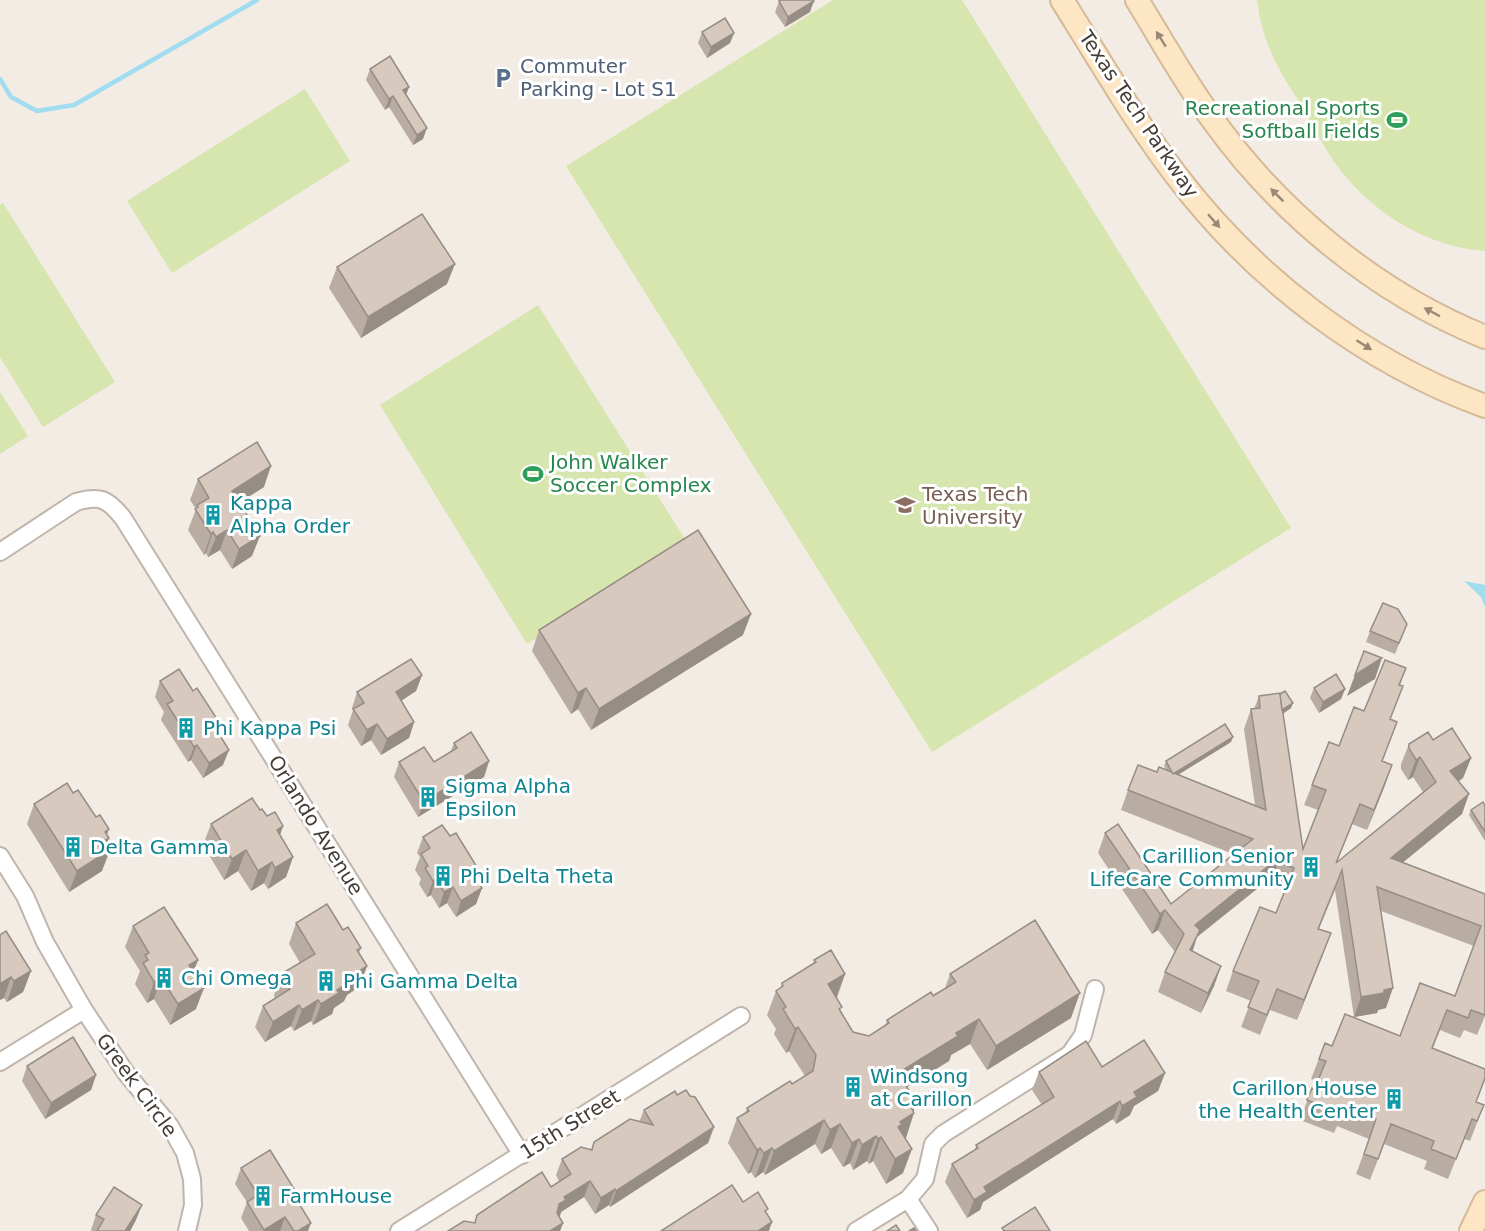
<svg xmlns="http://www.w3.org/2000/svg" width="1485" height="1231" viewBox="0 0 1485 1231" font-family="'DejaVu Sans',sans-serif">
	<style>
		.green { fill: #d6e6ae }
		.water { fill: #a2dcef }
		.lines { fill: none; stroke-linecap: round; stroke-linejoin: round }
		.stream { stroke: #a2dcef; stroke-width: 4.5 }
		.minor-casing { stroke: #c1b5ab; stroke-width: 20 }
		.secondary-casing { stroke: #d5ba98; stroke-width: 26 }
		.minor { stroke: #fff; stroke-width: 16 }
		.secondary { stroke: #fde6c4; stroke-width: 22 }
		.wall { fill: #b9ada3 }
		.shaded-wall { fill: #968d85 }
		.building { fill: #d7c9be; stroke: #968d85; stroke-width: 1.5 }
		.oneway { fill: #988875 }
		.labels { text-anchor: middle; stroke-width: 6; stroke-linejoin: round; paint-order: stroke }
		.service-label { font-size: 20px; fill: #4e5e75; stroke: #fff; text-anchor: start }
		.leisure-label { font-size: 20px; fill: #27864d; stroke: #fff; text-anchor: end }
		.street-label { font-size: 20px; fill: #453c35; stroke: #fff }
		.education-label { font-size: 20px; fill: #785e54; stroke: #fff; text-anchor: start }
		.culture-label { font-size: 20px; fill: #0d838f; stroke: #fff; text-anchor: start }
	</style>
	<rect width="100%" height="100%" fill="#f2ece5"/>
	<g class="green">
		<polygon points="833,0 962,0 1291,528 932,752 566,166"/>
		<path d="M1257,0H1485V251C1428,247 1376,215 1341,171C1326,152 1315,129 1303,108C1279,70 1263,46 1257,0Z"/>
		<polygon points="305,89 350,161 172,273 127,201"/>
		<polygon points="3,203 115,382 43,427 0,357 0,205"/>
		<polygon points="538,305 688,544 527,644 380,405"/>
		<polygon points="0,392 28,436 0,454"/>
	</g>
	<polygon class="water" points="1464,581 1485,585 1485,607 1481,597"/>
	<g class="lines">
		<polyline class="stream" points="0,79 11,97 37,111 74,105 257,0"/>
		<g class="minor-casing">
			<g id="minor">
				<path d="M0,552L76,502C100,495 108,499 123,518L522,1155"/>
				<polyline points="0,856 25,896 45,942 84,1010 126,1073 170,1126 185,1153 192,1179 193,1205 187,1231"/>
				<polyline points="0,1062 84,1010"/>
				<polyline points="908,1199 929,1231"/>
				<polyline points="399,1231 741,1016"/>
				<polyline points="856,1231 908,1199 925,1179 933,1144 943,1134 1070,1054 1083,1035 1095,989"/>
			</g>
		</g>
		<g class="secondary-casing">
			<g id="secondary">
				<path d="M1062,0C1099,59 1134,120 1176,175C1254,278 1364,362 1485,406"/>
				<path d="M1137,0C1161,39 1183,79 1210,116C1278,212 1376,293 1485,337"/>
				<polyline points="1471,1231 1485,1202"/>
			</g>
		</g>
		<use href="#minor" class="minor"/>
		<use href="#secondary" class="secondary"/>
	</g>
	<g class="wall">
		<polygon points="779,1 810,12 785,27 775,12"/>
		<polygon points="702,32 734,33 730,43 707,58 698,43"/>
		<polygon points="370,69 409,87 406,95 423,139 413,145 389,107 385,110 366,80"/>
		<polygon points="337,267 447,284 361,338 329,288"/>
		<polygon points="198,479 264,487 239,503 252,556 232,569 220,550 208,557 206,553 204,555 188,530 196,509 190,500"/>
		<polygon points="539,630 743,635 591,730 578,709 571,714 532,651"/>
		<polygon points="1370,631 1403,634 1395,654 1366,642"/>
		<polygon points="1406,668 1400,685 1391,719 1397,722 1382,761 1385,785 1367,830 1352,824 1337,862 1423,792 1413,777 1408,780 1401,769 1401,764 1409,744 1433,740 1471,758 1463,778 1459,781 1462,814 1403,862 1485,894 1485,1016 1477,1035 1464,1030 1460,1038 1440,1030 1433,1048 1476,1102 1484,1105 1470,1141 1464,1139 1448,1179 1424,1169 1427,1161 1384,1144 1370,1180 1356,1174 1369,1139 1337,1126 1334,1133 1300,1120 1312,1088 1314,1090 1318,1081 1311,1079 1325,1043 1332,1046 1400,1036 1455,996 1474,946 1381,911 1386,1008 1378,1010 1377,1013 1354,1017 1335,890 1319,929 1323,954 1297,1020 1270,1010 1260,1035 1241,1027 1251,1001 1226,991 1233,971 1276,913 1286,888 1271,882 1273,876 1197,937 1192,951 1221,966 1214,986 1201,1013 1158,992 1165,972 1175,952 1158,930 1152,934 1098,853 1105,833 1171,904 1233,854 1121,810 1128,790 1157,772 1166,770 1164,766 1166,761 1231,742 1178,775 1255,805 1244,729 1251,709 1254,709 1259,696 1280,694 1291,708 1283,714 1303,849 1318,810 1304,805 1312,785 1364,711"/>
		<polygon points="422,675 416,691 401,701 414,722 409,738 381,755 371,740 361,746 348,725 353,710 352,708 357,692"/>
		<polygon points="160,681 193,691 217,719 214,727 223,765 203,778 191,760 188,762 161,720 164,712 155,697"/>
		<polygon points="1314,688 1345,689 1341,699 1319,713 1310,698"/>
		<polygon points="454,743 489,761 484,777 418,817 394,777 399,762 434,762 451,751"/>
		<polygon points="73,793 109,838 106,845 102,871 69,892 27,824 34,804"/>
		<polygon points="1485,806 1485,841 1469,815 1471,810"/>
		<polygon points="260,810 267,816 283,826 280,835 293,857 286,877 268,889 264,883 251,891 238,871 224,880 203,845 211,824"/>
		<polygon points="450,836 480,872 477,880 482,888 476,904 456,917 447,903 439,908 431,895 427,897 419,884 421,879 415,870 420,857 417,853 423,837"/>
		<polygon points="296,923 343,930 361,948 359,953 367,966 359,987 347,995 344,1001 334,1008 332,1014 313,1025 311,1021 294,1031 291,1026 265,1042 255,1027 263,1006 275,998 274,995 281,974 300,963 289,944"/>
		<polygon points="133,926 193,972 196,1009 170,1025 154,999 147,1003 135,984 140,971 125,947"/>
		<polygon points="0,935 31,971 23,992 7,1002 4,998 0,1000"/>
		<polygon points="814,960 845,974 837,998 841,1011 853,1032 869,1036 885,1026 887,1020 945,988 950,974 1071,1018 987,1070 970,1044 951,1055 949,1061 907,1087 913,1111 905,1138 903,1173 886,1184 873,1161 869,1164 867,1161 853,1170 850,1163 843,1167 831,1148 821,1154 815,1144 765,1175 763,1172 755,1178 751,1172 748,1174 728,1143 737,1118 745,1113 747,1108 792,1084 805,1076 789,1051 786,1053 774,1034 776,1029 767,1015 776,991 780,989 782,983 813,964"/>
		<polygon points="27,1066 96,1075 91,1090 45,1119 22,1081"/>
		<polygon points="1102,1067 1165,1073 1158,1091 1134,1106 1130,1115 1116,1124 1113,1119 983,1202 980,1210 967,1218 945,1182 952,1164 975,1150 976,1145 1042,1105 1032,1090 1039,1072"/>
		<polygon points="677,1095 690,1096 714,1127 708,1143 610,1207 609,1205 595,1214 584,1197 561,1212 559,1216 563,1223 560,1231 448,1231 474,1223 477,1215 551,1187 559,1181 556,1175 562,1159 591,1150 594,1142 639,1122 644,1110"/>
		<polygon points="241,1168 295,1197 308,1231 249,1231 241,1218 247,1202 235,1184"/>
		<polygon points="96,1215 136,1220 130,1231 92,1231 91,1230"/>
	</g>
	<g class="shaded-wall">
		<polygon points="814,1 810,12 785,27 788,17"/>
		<polygon points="734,33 730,43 707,58 711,47"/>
		<polygon points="409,87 405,97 403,90"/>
		<polygon points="393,96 389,107 385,110 389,99"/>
		<polygon points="427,128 423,139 413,145 417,135"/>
		<polygon points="455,264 447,284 361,338 368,317"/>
		<polygon points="271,466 264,487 224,512 232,491"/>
		<polygon points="227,530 220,550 208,557 216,537"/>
		<polygon points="213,532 206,553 204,555 211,534"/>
		<polygon points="260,536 252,556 232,569 239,549"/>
		<polygon points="751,614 743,635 591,730 599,709"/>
		<polygon points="1382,658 1375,679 1347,696 1355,675"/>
		<polygon points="422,675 416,691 390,708 396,692"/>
		<polygon points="586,688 578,709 571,714 578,693"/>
		<polygon points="1345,689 1341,699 1319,713 1323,702"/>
		<polygon points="1293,703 1291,708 1279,716 1280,711"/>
		<polygon points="414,722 409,738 381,755 387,739"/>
		<polygon points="377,724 371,740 361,746 367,730"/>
		<polygon points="1233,737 1231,742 1171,779 1173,774"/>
		<polygon points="197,745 191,760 188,762 194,747"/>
		<polygon points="229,750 223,765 203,778 209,763"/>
		<polygon points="1420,757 1413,777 1408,780 1416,760"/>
		<polygon points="1471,758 1463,778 1443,791 1450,771"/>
		<polygon points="489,761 484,777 418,817 424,802"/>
		<polygon points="1392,765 1385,785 1367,830 1374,810"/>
		<polygon points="1469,794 1462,814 1384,878 1391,858"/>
		<polygon points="283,826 276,846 277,830"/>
		<polygon points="109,829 105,840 109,838 103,854 110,850 102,871 69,892 77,871 105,832"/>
		<polygon points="246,850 238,871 224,880 232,859"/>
		<polygon points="1281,856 1273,876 1197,937 1193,950 1183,970 1195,925"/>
		<polygon points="293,857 286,877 268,889 275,868"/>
		<polygon points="272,862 264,883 251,891 258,871"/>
		<polygon points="480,872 474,887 474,875"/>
		<polygon points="436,879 431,895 427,897 433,881"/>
		<polygon points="453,887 447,903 439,908 444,892"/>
		<polygon points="482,888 476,904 456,917 461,901"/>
		<polygon points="1165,910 1158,930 1152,934 1160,914"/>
		<polygon points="1331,933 1323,954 1297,1020 1304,1000"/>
		<polygon points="198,960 190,981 189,965"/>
		<polygon points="367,966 359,987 347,995 344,1001 334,1008 332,1014 313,1025 321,1004 350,977"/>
		<polygon points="1221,966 1214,986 1201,1013 1208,993"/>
		<polygon points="31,971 23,992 7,1002 14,981"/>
		<polygon points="845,974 836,998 828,984"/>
		<polygon points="11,977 4,998 0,1000 0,984"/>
		<polygon points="161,978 154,999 147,1003 154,982"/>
		<polygon points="204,988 196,1009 170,1025 178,1004"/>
		<polygon points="1393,988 1386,1008 1378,1010 1377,1013 1354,1017 1361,997 1384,990"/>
		<polygon points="1080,993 1071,1018 987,1070 996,1046"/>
		<polygon points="318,1000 311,1021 294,1031 302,1010"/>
		<polygon points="299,1005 291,1026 265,1042 273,1022"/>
		<polygon points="979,1019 970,1044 951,1055 949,1061 889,1098 898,1073 956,1033"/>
		<polygon points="798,1027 789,1051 786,1053 795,1029"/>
		<polygon points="1165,1073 1158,1091 1134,1106 1130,1115 1116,1124 1122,1106 1134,1092"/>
		<polygon points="96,1075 91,1090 45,1119 51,1103"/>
		<polygon points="1120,1101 1113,1119 983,1202 980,1210 967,1218 974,1200 984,1187"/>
		<polygon points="917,1103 912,1114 914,1113 906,1138 895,1144 893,1149 889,1151 900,1122 911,1107"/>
		<polygon points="824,1120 815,1144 765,1175 774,1151"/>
		<polygon points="840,1124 831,1148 821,1154 830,1130"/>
		<polygon points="714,1127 708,1143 610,1207 616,1191"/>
		<polygon points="876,1136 867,1161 853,1170 862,1145"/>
		<polygon points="881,1137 873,1161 869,1164 878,1139"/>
		<polygon points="859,1139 850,1163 843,1167 852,1143"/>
		<polygon points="760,1148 751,1172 748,1174 757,1150"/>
		<polygon points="772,1148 763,1172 755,1178 764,1153"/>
		<polygon points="912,1149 903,1173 886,1184 895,1159"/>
		<polygon points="590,1181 584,1197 561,1212 560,1216 553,1220 559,1204 564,1197"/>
		<polygon points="615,1189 609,1205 595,1214 601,1198"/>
		<polygon points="142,1205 136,1220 130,1231 125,1231"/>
		<polygon points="285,1217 280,1231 264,1231 264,1230"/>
		<polygon points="772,1222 769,1231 758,1231"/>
		<polygon points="311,1223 308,1231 298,1231"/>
		<polygon points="563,1223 560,1231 550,1231"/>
	</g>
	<g class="building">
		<polygon points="781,0 813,0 814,1 788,17 779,1"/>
		<polygon points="725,18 734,33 711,47 702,32"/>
		<polygon points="390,56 409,87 403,90 427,128 417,135 393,96 389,99 370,69"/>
		<polygon points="422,214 455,264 368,317 337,267"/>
		<polygon points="257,442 271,466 232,491 260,536 239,549 227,530 216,537 213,532 211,534 195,509 198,507 197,505 209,498 198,479"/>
		<polygon points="698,530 751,614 599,709 586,688 578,693 539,630"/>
		<polygon points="1383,603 1398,609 1407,624 1399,643 1370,631"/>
		<polygon points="1364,651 1382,658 1355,675"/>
		<polygon points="411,659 422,675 396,692 414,722 387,739 377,724 367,730 353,709 364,703 357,692"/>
		<polygon points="1385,660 1406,668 1399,685 1403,686 1390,719 1397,722 1382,761 1392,765 1374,810 1360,804 1336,863 1436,782 1420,757 1416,760 1409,748 1409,744 1428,732 1433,740 1452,728 1471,758 1450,771 1469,794 1391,858 1485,894 1485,1015 1471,1010 1468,1018 1447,1010 1432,1048 1485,1069 1485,1078 1476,1102 1484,1105 1477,1121 1472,1119 1456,1159 1431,1149 1434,1141 1391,1124 1378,1159 1364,1154 1376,1119 1344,1106 1341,1113 1307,1100 1312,1088 1314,1090 1326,1061 1319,1059 1325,1043 1332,1046 1345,1014 1400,1036 1420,983 1455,996 1481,926 1377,887 1393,988 1384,990 1384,993 1361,997 1342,870 1318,929 1331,933 1304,1000 1277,989 1267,1015 1248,1007 1259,981 1233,971 1260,907 1276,913 1294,868 1278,862 1281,856 1195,925 1200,930 1190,950 1221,966 1208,993 1165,972 1184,934 1165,910 1160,914 1105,833 1118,824 1171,904 1253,839 1128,790 1138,765 1157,772 1159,767 1266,810 1251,709 1260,708 1259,696 1280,693 1303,849 1326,790 1312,785 1329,742 1339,746 1354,707 1364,711"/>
		<polygon points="179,669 193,691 197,688 217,719 212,723 229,750 209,763 197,745 194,747 167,704 173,701 160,681"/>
		<polygon points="1336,674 1345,689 1323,702 1314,688"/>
		<polygon points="1285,691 1293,703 1282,710 1280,694"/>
		<polygon points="1225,724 1233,737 1173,774 1166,761"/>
		<polygon points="471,732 489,761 424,802 399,762 424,747 434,762 457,748 454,743"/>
		<polygon points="67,783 73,793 78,790 96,817 100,815 109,829 105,832 109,838 104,841 110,850 77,871 34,804"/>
		<polygon points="252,798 260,810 262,809 267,816 275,812 283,826 277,830 293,857 275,868 272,862 258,871 246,850 232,859 211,824"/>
		<polygon points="1483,802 1485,806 1485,832 1471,810"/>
		<polygon points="442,825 450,836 456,833 480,872 474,875 482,888 461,901 453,887 444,892 436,879 433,881 425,868 428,866 421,854 430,848 423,837"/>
		<polygon points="327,904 343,930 348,927 361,948 357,950 367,966 350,977 352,980 337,990 339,993 321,1004 318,1000 302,1010 299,1005 273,1022 263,1006 290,989 281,974 315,954 296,923"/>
		<polygon points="164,907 198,960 189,965 204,988 178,1004 161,978 154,982 143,963 148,960 145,955 149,953 133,926"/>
		<polygon points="1035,920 1080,993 996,1046 979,1019 956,1033 958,1036 898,1073 917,1103 911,1107 914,1113 900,1122 902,1124 898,1127 912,1149 895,1159 881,1137 878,1139 876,1136 862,1145 859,1139 852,1143 840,1124 830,1130 824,1120 774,1151 772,1148 764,1153 760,1148 757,1150 737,1118 749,1111 747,1108 771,1093 790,1081 792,1084 813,1071 816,1055 798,1027 795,1029 783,1009 786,1007 776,991 783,986 782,983 816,962 814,960 831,950 845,974 828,984 842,1007 839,1009 853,1032 869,1036 889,1023 887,1020 931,992 933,996 956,982 950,974"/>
		<polygon points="6,931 31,971 14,981 11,977 0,984 0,935"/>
		<polygon points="73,1037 96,1075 51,1103 27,1066"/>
		<polygon points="1144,1040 1165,1073 1134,1092 1137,1097 1122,1106 1120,1101 984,1187 987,1192 974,1200 952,1164 978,1148 976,1145 1054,1097 1039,1072 1086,1041 1102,1067"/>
		<polygon points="686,1090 690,1096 695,1097 714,1127 616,1191 615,1189 601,1198 590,1181 564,1197 566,1200 559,1204 557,1213 563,1223 550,1231 448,1231 464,1221 475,1223 477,1215 542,1172 551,1187 571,1174 562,1159 581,1147 592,1150 594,1142 630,1119 653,1125 644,1110 675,1091 677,1095"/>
		<polygon points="270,1150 296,1192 293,1194 311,1223 298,1231 294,1231 285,1217 264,1230 247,1202 258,1195 241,1168"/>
		<polygon points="732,1185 743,1202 758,1192 768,1209 765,1211 772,1222 758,1231 661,1231"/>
		<polygon points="114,1187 142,1205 125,1231 97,1231 104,1219 96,1215"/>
		<polygon points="1035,1207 1050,1231 1004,1231 1002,1228"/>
		<polygon points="896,1225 900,1231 887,1231"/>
		<polygon points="914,1228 916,1231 909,1231"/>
	</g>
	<defs><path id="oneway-solid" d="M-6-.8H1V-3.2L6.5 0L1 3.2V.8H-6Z" transform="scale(1.5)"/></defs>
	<g class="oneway">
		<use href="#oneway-solid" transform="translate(1161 39) rotate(-122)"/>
		<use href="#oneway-solid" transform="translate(1277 195) rotate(-135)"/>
		<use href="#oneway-solid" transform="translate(1214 221) rotate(49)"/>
		<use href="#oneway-solid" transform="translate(1432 312) rotate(-152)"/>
		<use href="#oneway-solid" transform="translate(1364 345) rotate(32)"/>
	</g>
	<defs>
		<g id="parking-bare" transform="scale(1.62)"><path d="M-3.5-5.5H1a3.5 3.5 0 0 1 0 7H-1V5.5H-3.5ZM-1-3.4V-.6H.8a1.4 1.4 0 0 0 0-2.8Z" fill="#5c6f8a" stroke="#fff" stroke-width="2.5" paint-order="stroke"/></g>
		<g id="stadium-bare" transform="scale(1.62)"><path d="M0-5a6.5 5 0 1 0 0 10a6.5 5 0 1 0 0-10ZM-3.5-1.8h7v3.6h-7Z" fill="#2e9e5b" stroke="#fff" stroke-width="2.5" paint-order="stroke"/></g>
		<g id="university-bare" transform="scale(1.62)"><path d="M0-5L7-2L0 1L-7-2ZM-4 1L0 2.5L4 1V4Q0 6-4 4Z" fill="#8d6e63" stroke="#fff" stroke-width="2.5" paint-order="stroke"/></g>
		<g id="building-bare" transform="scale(1.62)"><path d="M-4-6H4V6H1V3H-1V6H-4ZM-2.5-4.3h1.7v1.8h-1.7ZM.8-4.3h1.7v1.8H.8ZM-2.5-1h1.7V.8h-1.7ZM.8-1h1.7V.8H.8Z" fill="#0f9aa8" stroke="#fff" stroke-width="2.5" paint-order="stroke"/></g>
	</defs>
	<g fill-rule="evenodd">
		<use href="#parking-bare" x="503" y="78"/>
		<use href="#stadium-bare" x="1397" y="120"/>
		<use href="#stadium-bare" x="533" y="474"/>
		<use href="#university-bare" x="905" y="505"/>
		<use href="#building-bare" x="213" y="515"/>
		<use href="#building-bare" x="186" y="728"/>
		<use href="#building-bare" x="428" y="797"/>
		<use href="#building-bare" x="73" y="847"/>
		<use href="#building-bare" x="1311" y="867"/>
		<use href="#building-bare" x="443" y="876"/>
		<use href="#building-bare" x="164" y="978"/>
		<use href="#building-bare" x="326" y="981"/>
		<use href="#building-bare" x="853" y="1087"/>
		<use href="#building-bare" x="1394" y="1099"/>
		<use href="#building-bare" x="263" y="1196"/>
	</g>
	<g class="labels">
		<g class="service-label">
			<text x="520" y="73">Commuter<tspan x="520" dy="23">Parking - Lot S1</tspan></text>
		</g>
		<g class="leisure-label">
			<text x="1380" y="115">Recreational Sports<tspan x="1380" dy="23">Softball Fields</tspan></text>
			<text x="550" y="469" text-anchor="start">John Walker<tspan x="550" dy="23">Soccer Complex</tspan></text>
		</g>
		<g class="street-label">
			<text transform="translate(1139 114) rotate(56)" y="7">Texas Tech Parkway</text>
			<text transform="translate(316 825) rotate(58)" y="7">Orlando Avenue</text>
			<text transform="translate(137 1085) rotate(54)" y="7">Greek Circle</text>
			<text transform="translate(570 1124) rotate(-32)" y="7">15th Street</text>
		</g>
		<g class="education-label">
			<text x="922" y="501">Texas Tech<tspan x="922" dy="23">University</tspan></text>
		</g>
		<g class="culture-label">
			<text x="230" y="510">Kappa<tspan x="230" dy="23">Alpha Order</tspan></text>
			<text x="203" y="735">Phi Kappa Psi</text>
			<text x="445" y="793">Sigma Alpha<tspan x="445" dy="23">Epsilon</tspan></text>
			<text x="90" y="854">Delta Gamma</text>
			<text x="1294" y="863" text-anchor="end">Carillion Senior<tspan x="1294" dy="23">LifeCare Community</tspan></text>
			<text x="460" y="883">Phi Delta Theta</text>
			<text x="181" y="985">Chi Omega</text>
			<text x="343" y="988">Phi Gamma Delta</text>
			<text x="870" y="1083">Windsong<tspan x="870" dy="23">at Carillon</tspan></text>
			<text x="1377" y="1095" text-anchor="end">Carillon House<tspan x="1377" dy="23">the Health Center</tspan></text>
			<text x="280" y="1203">FarmHouse</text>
		</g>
	</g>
</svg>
